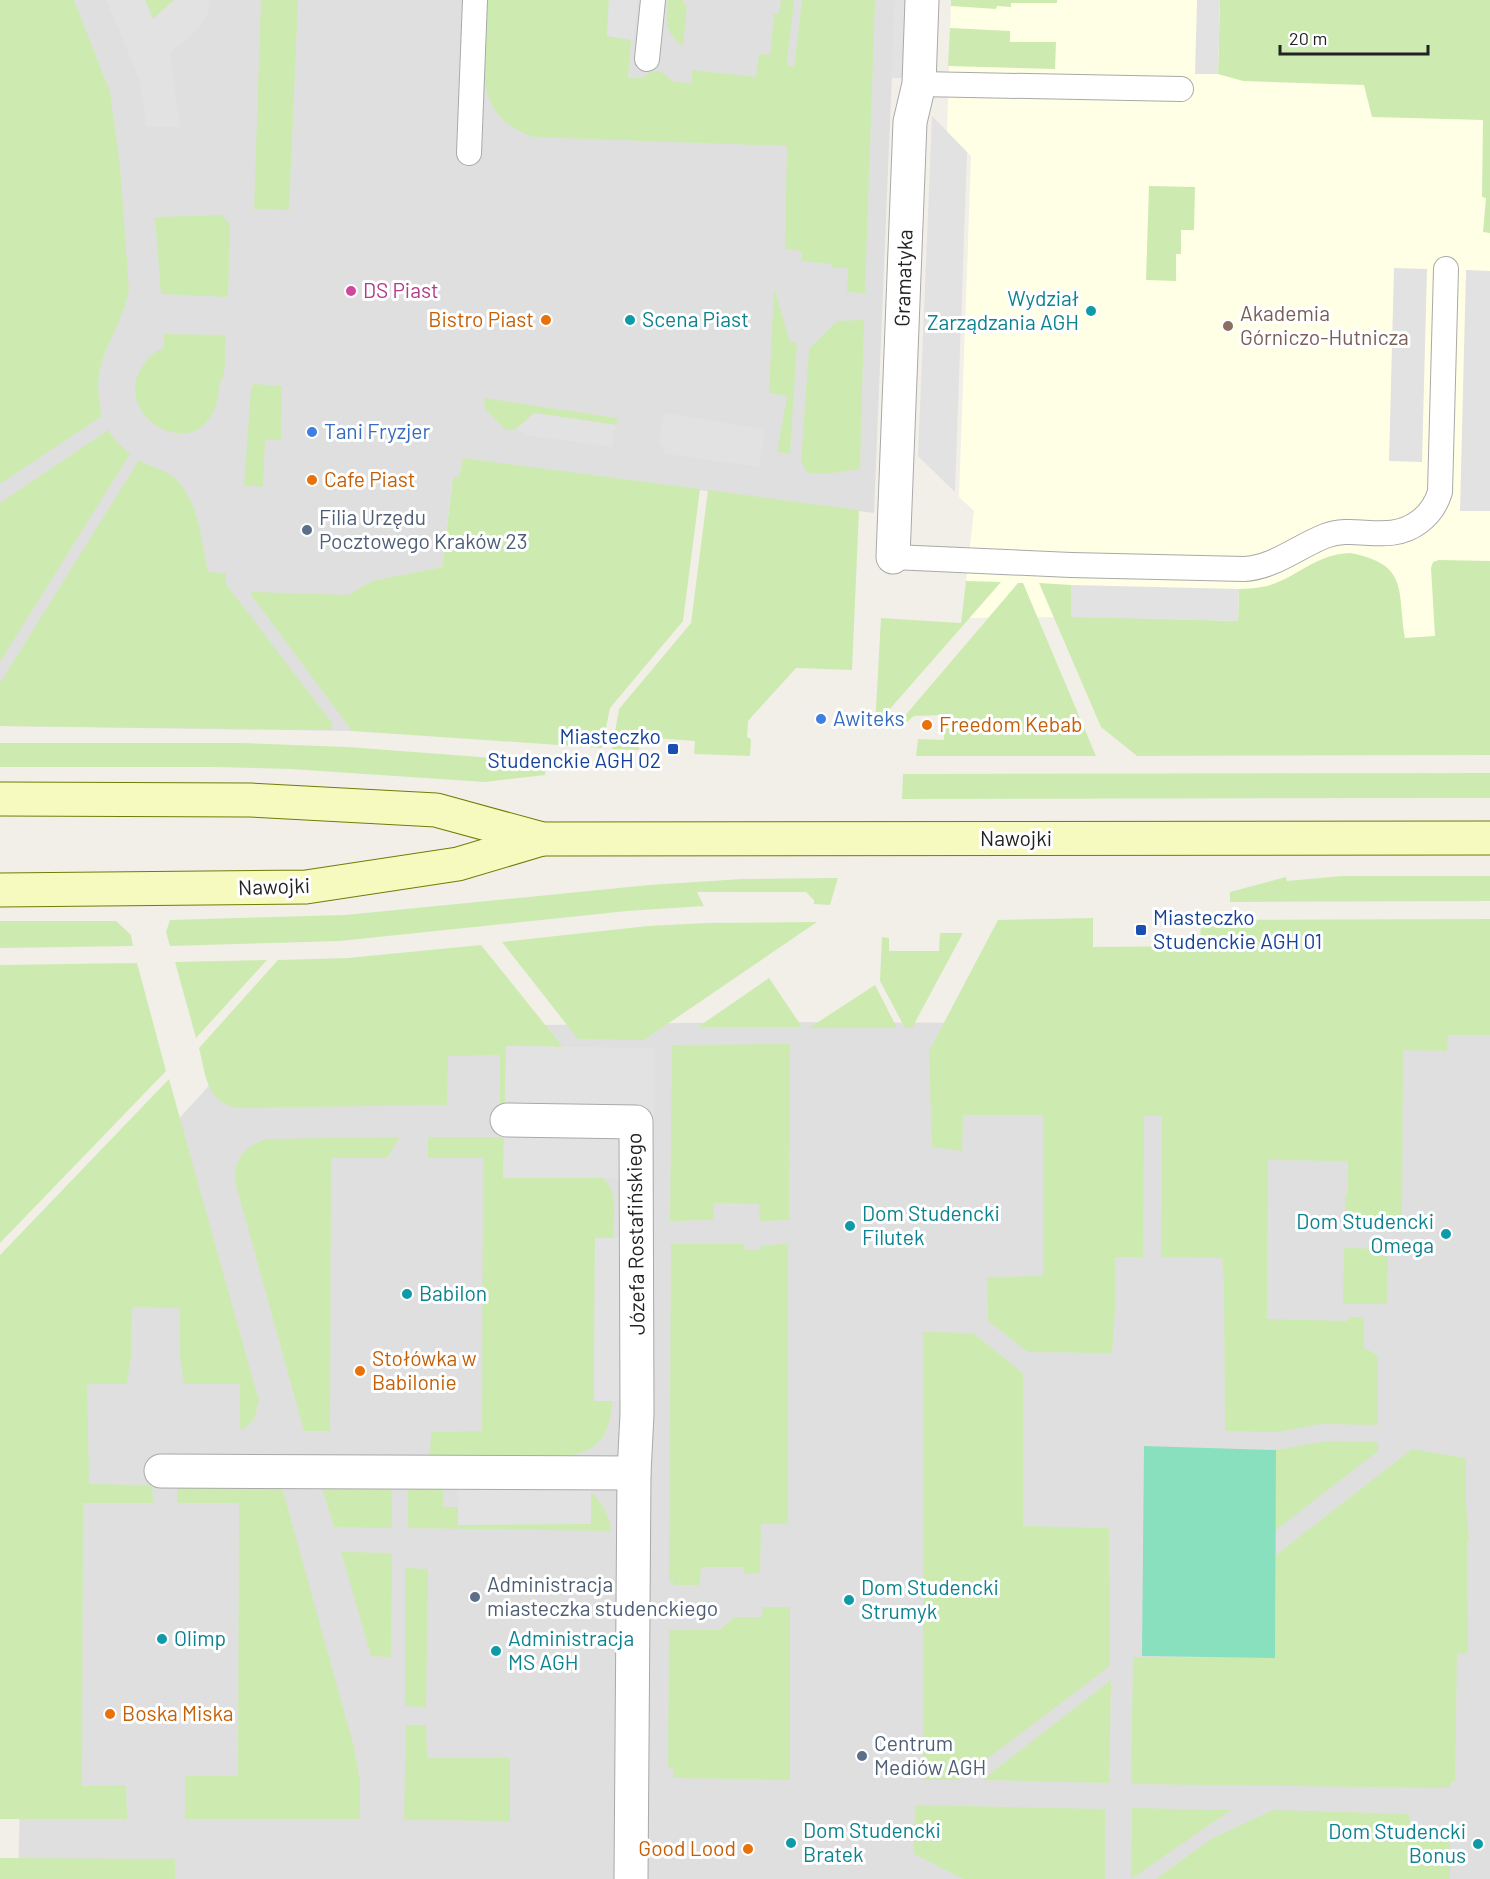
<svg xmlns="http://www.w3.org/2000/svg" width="1490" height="1879" viewBox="0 0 1490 1879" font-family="Barlow,sans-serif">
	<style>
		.residential { fill: #e0dfdf }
		.education { fill: #ffffe5 }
		.grass { fill: #cdebb0 }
		.pitch { fill: #88e0be }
		.parking { fill: #e2e2e2 }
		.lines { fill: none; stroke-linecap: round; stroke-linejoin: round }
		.service-casing { stroke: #a9a9a9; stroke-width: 26 }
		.minor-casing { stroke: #a9a9a9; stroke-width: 35 }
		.secondary-casing { stroke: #707d05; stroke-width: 35 }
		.service { stroke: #fff; stroke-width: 24 }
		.minor { stroke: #fff; stroke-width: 33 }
		.secondary { stroke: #f7fabf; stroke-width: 33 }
		.hotel-dot { fill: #d1479c; stroke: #fff; stroke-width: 2 }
		.culture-dot { fill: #0f9aa8; stroke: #fff; stroke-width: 2 }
		.food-dot { fill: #e8710a; stroke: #fff; stroke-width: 2 }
		.education-dot { fill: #8d6e63; stroke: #fff; stroke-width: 2 }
		.shop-dot { fill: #3f7fe0; stroke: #fff; stroke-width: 2 }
		.service-dot { fill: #5c6f8a; stroke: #fff; stroke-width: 2 }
		.transit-dot { fill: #1a4fb4; stroke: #fff; stroke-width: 2 }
		.labels { text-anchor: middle; stroke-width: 6; stroke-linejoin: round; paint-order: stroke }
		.street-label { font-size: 21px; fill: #222; stroke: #fff }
		.hotel-label { font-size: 21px; fill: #b23c85; stroke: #fff; text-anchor: start }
		.culture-label { font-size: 21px; fill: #0d838f; stroke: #fff; text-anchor: start }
		.education-label { font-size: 21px; fill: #785e54; stroke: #fff; text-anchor: start }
		.food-label { font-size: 21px; fill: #c56008; stroke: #fff; text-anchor: start }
		.shop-label { font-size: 21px; fill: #366cbe; stroke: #fff; text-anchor: start }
		.service-label { font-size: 21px; fill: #4e5e75; stroke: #fff; text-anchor: start }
		.transit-label { font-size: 21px; fill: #164399; stroke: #fff; text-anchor: end }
	</style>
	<rect width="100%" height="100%" fill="#f2efe9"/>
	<g class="residential">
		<polygon points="0,0 895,0 874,513 463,459 459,477 453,477 442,567 372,582 368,711 352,731 0,726"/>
		<polygon points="752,1022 1490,1025 1490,1879 18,1879 20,1799 18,1297 260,1029"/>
	</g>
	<polygon class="education" points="951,0 1490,0 1490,746 1071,617 962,618 974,511 959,497 971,156 947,132"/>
	<g class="grass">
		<path d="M0,0H74L110,92L120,166L129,290C118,342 88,356 102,416L0,484Z"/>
		<polygon points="145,0 174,0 153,19"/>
		<polygon points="261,0 298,0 289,210 254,209"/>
		<path d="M487,0H609L607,36L631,40L628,78H643C654,66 663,71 673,82L691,83L692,70L756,77L759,54L770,55L774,14H779L781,0H794L787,65L794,67L802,0H875L865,293L847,292L848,268H832V264L802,261V251L785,249L787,146L533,137C522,133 510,127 501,118C474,87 484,38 487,0Z"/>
		<path d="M668,0H683V4L687,5L683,46C664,32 666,22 668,0Z"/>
		<polygon points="951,0 1057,0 1057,3 1011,3 1011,7 997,6 996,9 951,6"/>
		<polygon points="1220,0 1490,0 1490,233 1483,232 1486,198 1482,197 1483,120 1372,117 1364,85 1243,81 1218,74"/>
		<polygon points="950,28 1010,31 1010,42 1056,42 1055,69 948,66"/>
		<polygon points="1149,186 1195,187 1194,230 1181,230 1181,254 1176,254 1176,281 1146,280"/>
		<polygon points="221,215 230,224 228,297 161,294 155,217"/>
		<polygon points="774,288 790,342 797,343 790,454 777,452 787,396 769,393"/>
		<polygon points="864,320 860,469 826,474 807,473 801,461 809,349 837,321"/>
		<path d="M164,334L226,335C225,347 226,360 224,372C224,377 220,380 220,384C218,397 217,408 209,419C184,457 111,413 143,365C148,357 155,351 164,348Z"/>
		<polygon points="254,384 282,386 281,440 265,440 263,487 244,485 251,388"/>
		<polygon points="484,398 617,418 616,425 534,413 516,429 506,430 485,409"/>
		<polygon points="108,430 117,442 130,454 0,662 0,503"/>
		<polygon points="463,458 700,489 683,621 610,708 602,748 352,731 251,595 252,592 348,595 372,581 442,567 453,477 459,477"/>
		<path d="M139,460C149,466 160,468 169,474C199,494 201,540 208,572L226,573V584L332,723V730L0,726V683Z"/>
		<polygon points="708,490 859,510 852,670 796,668 748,721 747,737 751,739 750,756 694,754 695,741 641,737 639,750 612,749 619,709 691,623"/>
		<path d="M1350,553C1410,564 1397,592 1405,638L1435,636L1431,568L1433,562L1439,560L1490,561V755L1137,756L1101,727L1039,583L1071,585V616L1238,621L1239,589C1248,589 1258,588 1267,586C1298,577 1316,554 1350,553Z"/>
		<polygon points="966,581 1001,582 875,726 881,618 961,623"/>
		<polygon points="1018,583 1023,583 1096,756 916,756 918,739 944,740 944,715 914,716 907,722 903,718"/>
		<polygon points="0,743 242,743 348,747 546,762 545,775 485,782 290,769 213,767 0,767"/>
		<polygon points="1490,773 1490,798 902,799 903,774"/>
		<polygon points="1342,876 1490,876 1490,901 1230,902 1230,892 1286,877 1287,881"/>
		<polygon points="838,878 830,905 814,904 814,900 806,892 697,892 704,906 627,911 340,941 170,946 166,932 170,920 345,915 649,885 742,879"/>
		<polygon points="1093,918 1093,947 1200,946 1201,920 1490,919 1490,1035 1448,1035 1447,1051 1403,1050 1402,1220 1345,1221 1345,1194 1348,1194 1348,1161 1268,1160 1267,1319 1348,1321 1348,1317 1364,1317 1364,1348 1378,1355 1378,1425 1320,1424 1278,1432 1225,1431 1224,1286 1222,1258 1161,1257 1162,1116 1144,1116 1143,1257 1115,1257 1115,1310 1112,1353 1028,1352 988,1321 987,1277 1043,1276 1043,1115 963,1115 962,1151 932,1147 929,1051 998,920"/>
		<polygon points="0,921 116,921 131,935 133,946 0,948"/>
		<polygon points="817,922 644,1040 578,1039 502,942 648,926 706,923"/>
		<polygon points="940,933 963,933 912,1028 905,1028 880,981 882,937 889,938 889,951 939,951"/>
		<path d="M481,945L563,1047L506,1046L505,1106L500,1105V1055L448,1056L447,1105L240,1108C206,1105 206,1075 199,1048L278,960L348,958Z"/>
		<polygon points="267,960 196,1038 175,962"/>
		<polygon points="137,963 166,1071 0,1243 0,965"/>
		<polygon points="769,978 802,1027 698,1027"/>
		<polygon points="875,985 897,1028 809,1028"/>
		<polygon points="790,1044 789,1220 760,1221 759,1204 714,1203 713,1220 670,1221 672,1045"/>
		<polygon points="169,1079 259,1401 254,1419 243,1430 240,1428 240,1384 184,1384 180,1357 180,1308 132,1307 131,1356 127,1384 87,1384 89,1484 152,1485 153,1503 83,1503 82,1786 126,1785 127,1819 0,1819 0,1255"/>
		<path d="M400,1137L387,1158H331L330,1431H304L236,1185C231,1163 245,1144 267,1139Z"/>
		<path d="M428,1137H504L503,1178L601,1177C620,1190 613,1218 613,1238L595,1239L594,1400L612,1401C611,1428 602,1451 571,1455H430L431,1432L482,1431L483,1158H428Z"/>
		<polygon points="671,1244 744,1244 745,1250 761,1250 761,1245 788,1244 788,1524 761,1524 760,1573 744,1574 744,1567 701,1567 700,1585 673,1585 673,1581 669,1581"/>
		<polygon points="1344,1248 1388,1249 1387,1304 1343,1304"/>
		<polygon points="923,1332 973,1333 1023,1373 1023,1526 1109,1528 1110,1666 959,1780 923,1780"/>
		<polygon points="1326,1441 1378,1442 1378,1451 1276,1530 1276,1450"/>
		<polygon points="1412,1449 1466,1458 1466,1503 1469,1540 1467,1543 1468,1653 1457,1653 1455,1781 1451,1781 1450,1788 1131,1784 1133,1657 1275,1658 1276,1555"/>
		<polygon points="177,1485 282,1487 354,1747 360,1781 360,1819 185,1819 185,1776 238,1776 239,1503 177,1503"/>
		<polygon points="321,1485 392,1487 392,1528 334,1527"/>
		<path d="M443,1489V1507H458V1524L591,1523V1492C603,1505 609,1514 611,1531L408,1528V1490Z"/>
		<polygon points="341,1552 392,1553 391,1657 371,1656"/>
		<polygon points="405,1568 428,1569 426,1707 405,1706"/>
		<polygon points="763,1607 790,1607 790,1780 673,1778 673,1768 668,1768 669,1630 720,1630 734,1617 762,1617"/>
		<polygon points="1111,1680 1109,1783 982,1780"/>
		<polygon points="406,1725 426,1725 427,1758 510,1758 510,1821 404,1820"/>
		<polygon points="915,1805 1105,1809 1105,1879 963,1879 914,1854"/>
		<polygon points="1132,1808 1231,1810 1131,1879"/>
		<polygon points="1273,1810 1409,1814 1409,1841 1450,1841 1450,1879 1156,1879 1211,1839"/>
		<polygon points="0,1858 175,1859 175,1879 0,1879"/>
	</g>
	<polygon class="pitch" points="1144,1446 1276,1450 1275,1658 1142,1656"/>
	<g class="parking">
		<polygon points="106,0 145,0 153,19 174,0 211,0 208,12 202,25 170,54 180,127 146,127 140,81"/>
		<polygon points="609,0 638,0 633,40 607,36"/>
		<polygon points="895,0 909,0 907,78 891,78"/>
		<polygon points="1197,0 1220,0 1218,74 1195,74"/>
		<polygon points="932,116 967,152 955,492 918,456"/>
		<polygon points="1394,268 1427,269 1422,462 1389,461"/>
		<polygon points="1466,270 1490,271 1490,511 1460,511"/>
		<polygon points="534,413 616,425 612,447 526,435 516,429"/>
		<polygon points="663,413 765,430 759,467 666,454 659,443"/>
		<polygon points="1071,585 1239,589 1238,621 1071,617"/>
		<polygon points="506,1046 655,1048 653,1178 503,1178"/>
		<polygon points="595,1238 622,1238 623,1401 594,1401"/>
		<polygon points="458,1487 591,1487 591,1524 458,1525"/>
	</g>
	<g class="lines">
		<g class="service-casing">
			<g id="service">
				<polyline points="647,59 653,0"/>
				<polyline points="919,84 1181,89"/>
				<polyline points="469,153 475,0"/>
				<path d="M893,557L1071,565L1244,569C1275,567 1297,547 1325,536C1356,524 1388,545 1419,522C1430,514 1436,505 1440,492L1446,269"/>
			</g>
		</g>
		<g class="minor-casing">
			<g id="minor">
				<polyline points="893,557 910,122 919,84 922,0"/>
				<polyline points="507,1120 636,1122 637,1414 634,1473 631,1879"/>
				<polyline points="161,1471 634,1473"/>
			</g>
		</g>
		<g class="secondary-casing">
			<g id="secondary">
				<polyline points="0,799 250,800 436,810 542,839 1490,838"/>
				<polyline points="0,890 306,887 458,864 542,839"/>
			</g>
		</g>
		<use href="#service" class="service"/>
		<use href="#minor" class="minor"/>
		<use href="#secondary" class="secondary"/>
	</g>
	<circle class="hotel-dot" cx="351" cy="291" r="6"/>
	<g class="culture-dot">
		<circle cx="1091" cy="311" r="6"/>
		<circle cx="630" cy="320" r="6"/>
		<circle cx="850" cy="1226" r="6"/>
		<circle cx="1446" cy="1234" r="6"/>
		<circle cx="407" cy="1294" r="6"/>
		<circle cx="849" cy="1600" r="6"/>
		<circle cx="162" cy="1639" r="6"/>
		<circle cx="496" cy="1651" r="6"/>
		<circle cx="791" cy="1843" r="6"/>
		<circle cx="1478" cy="1844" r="6"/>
	</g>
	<g class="food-dot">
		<circle cx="546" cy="320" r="6"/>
		<circle cx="312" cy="480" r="6"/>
		<circle cx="927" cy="725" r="6"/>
		<circle cx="360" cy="1371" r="6"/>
		<circle cx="110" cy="1714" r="6"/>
		<circle cx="748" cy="1849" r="6"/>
	</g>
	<circle class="education-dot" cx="1228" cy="326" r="6"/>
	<g class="shop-dot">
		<circle cx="312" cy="432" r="6"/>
		<circle cx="821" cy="719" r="6"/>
	</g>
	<g class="service-dot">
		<circle cx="307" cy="530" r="6"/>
		<circle cx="475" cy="1597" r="6"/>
		<circle cx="862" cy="1756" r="6"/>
	</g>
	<g class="transit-dot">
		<rect x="667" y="743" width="12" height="12" rx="3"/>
		<rect x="1135" y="924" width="12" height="12" rx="3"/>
	</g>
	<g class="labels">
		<g class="street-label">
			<text transform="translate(904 278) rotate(-88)" y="7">Gramatyka</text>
			<text x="1016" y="846">Nawojki</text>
			<text transform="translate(274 887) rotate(-2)" y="7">Nawojki</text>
			<text transform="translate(636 1234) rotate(-91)" y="7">Józefa Rostafińskiego</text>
		</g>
		<g class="hotel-label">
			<text x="363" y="298">DS Piast</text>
		</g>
		<g class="culture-label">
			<text x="1079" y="306" text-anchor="end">Wydział<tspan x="1079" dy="24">Zarządzania AGH</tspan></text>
			<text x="642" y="327">Scena Piast</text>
			<text x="862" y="1221">Dom Studencki<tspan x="862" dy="24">Filutek</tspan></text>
			<text x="1434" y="1229" text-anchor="end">Dom Studencki<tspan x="1434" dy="24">Omega</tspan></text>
			<text x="419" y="1301">Babilon</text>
			<text x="861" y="1595">Dom Studencki<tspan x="861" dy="24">Strumyk</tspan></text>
			<text x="174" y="1646">Olimp</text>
			<text x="508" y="1646">Administracja<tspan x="508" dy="24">MS AGH</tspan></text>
			<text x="803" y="1838">Dom Studencki<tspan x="803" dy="24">Bratek</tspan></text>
			<text x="1466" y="1839" text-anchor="end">Dom Studencki<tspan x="1466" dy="24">Bonus</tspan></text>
		</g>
		<g class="education-label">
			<text x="1240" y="321">Akademia<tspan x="1240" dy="24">Górniczo-Hutnicza</tspan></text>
		</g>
		<g class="food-label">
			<text x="534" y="327" text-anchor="end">Bistro Piast</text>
			<text x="324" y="487">Cafe Piast</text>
			<text x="939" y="732">Freedom Kebab</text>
			<text x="372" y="1366">Stołówka w<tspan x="372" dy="24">Babilonie</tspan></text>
			<text x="122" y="1721">Boska Miska</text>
			<text x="736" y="1856" text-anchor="end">Good Lood</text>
		</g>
		<g class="shop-label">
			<text x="324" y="439">Tani Fryzjer</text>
			<text x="833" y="726">Awiteks</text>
		</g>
		<g class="service-label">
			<text x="319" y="525">Filia Urzędu<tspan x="319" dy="24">Pocztowego Kraków 23</tspan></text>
			<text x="487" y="1592">Administracja<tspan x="487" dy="24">miasteczka studenckiego</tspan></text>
			<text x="874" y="1751">Centrum<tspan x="874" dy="24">Mediów AGH</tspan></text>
		</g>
		<g class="transit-label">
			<text x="661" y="744">Miasteczko<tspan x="661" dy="24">Studenckie AGH 02</tspan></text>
			<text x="1153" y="925" text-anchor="start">Miasteczko<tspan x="1153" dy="24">Studenckie AGH 01</tspan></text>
		</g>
	</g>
	<path d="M1280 45v9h148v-9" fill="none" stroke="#222222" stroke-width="3"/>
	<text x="1289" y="45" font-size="18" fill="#222222" stroke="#ffffff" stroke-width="4.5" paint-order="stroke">20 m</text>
</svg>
